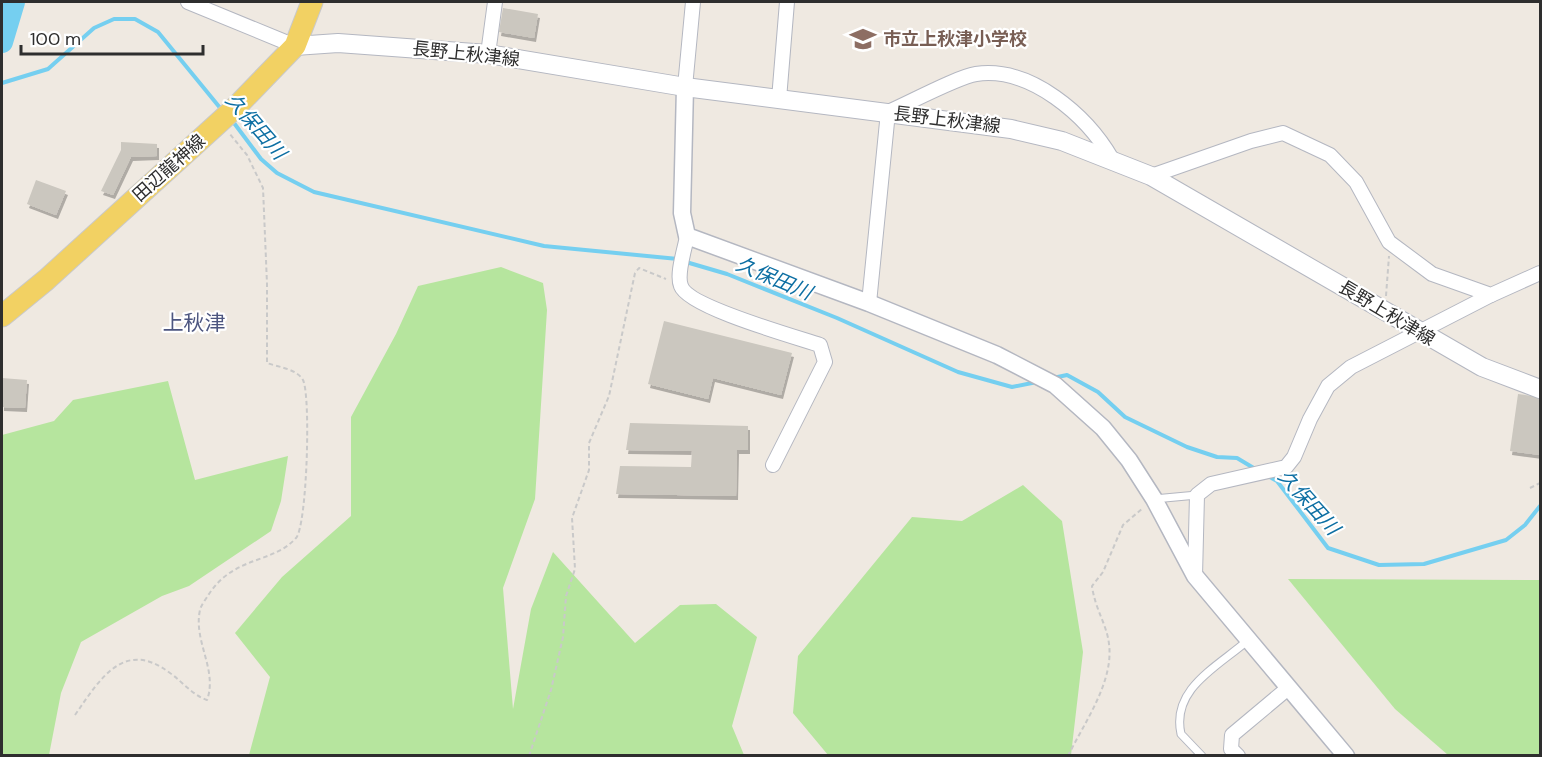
<svg xmlns="http://www.w3.org/2000/svg" width="1542" height="757" viewBox="0 0 1542 757" font-family="'DM Sans','Noto Sans JP',sans-serif">
	<style>
		.green { fill: #b6e59e }
		.lines { fill: none; stroke-linecap: round; stroke-linejoin: round }
		.stream { stroke: #75cff0; stroke-width: 4 }
		.river { stroke: #75cff0; stroke-width: 22 }
		.building { fill: #cbc7bf; filter: url(#shadow) }
		.service-casing { stroke: #b4b7c1; stroke-width: 9 }
		.minor-casing { stroke: #b4b7c1; stroke-width: 16 }
		.tertiary-casing { stroke: #b4b7c1; stroke-width: 19 }
		.secondary-casing { stroke: #b4b7c1; stroke-width: 20 }
		.primary-casing { stroke: #c9c9c9; stroke-width: 23 }
		.path { stroke: #c9c9c9; stroke-width: 2; stroke-dasharray: 4.5 3; stroke-linecap: butt }
		.service { stroke: #fff; stroke-width: 7 }
		.minor { stroke: #fff; stroke-width: 14 }
		.tertiary { stroke: #fff; stroke-width: 16 }
		.secondary { stroke: #fff; stroke-width: 18 }
		.primary { stroke: #f2d163; stroke-width: 21 }
		.labels { text-anchor: middle; stroke-width: 4.5; stroke-linejoin: round; paint-order: stroke }
		.education-label { font-size: 18px; font-weight: bold; fill: #785e54; stroke: #fff; text-anchor: start }
		.street-label { font-size: 18px; fill: #2e2e2e; stroke: #fff }
		.water-label { font-size: 20px; font-style: italic; fill: #0d6fa3; stroke: #fff }
		.quarter-label { font-size: 21px; fill: #4d5680; stroke: #fff }
	</style>
	<defs>
		<filter id="shadow"><feDropShadow dx="2" dy="4" stdDeviation="0" flood-color="#0004"/></filter>
	</defs>
	<rect width="100%" height="100%" fill="#efe9e1"/>
	<g class="green">
		<polygon points="501,267 543,283 547,310 535,499 503,588 513,709 531,609 553,552 635,643 680,605 716,604 757,637 732,726 744,755 249,755 270,677 235,633 282,577 351,516 351,417 396,334 418,286"/>
		<polygon points="168,381 195,480 288,456 281,501 271,531 189,586 162,596 81,642 61,693 49,755 2,755 2,435 54,421 73,400"/>
		<polygon points="1023,485 1062,521 1083,652 1071,755 828,755 793,713 798,656 912,517 962,521"/>
		<polygon points="1288,579 1540,580 1540,755 1448,755 1395,709"/>
	</g>
	<g class="lines">
		<g class="stream">
			<polyline points="2,83 48,69 94,28 114,19 135,19 158,32 221,109"/>
			<polyline points="231,119 261,159 277,173 314,192 544,246 678,259"/>
			<polyline points="686,262 727,274 837,318 958,372 1012,387 1037,382"/>
			<polyline points="1053,378 1067,375 1098,392 1125,417 1187,447 1217,457 1237,458 1257,470"/>
			<polyline points="1266,475 1277,481 1328,548 1379,565 1424,564 1506,540 1525,525 1540,506"/>
		</g>
		<polyline class="river" points="2,42 14,2"/>
	</g>
	<g class="building">
		<polygon points="503,8 538,14 534,38 499,32"/>
		<polygon points="121,142 157,144 157,156 131,157 113,195 101,191 121,150"/>
		<polygon points="36,180 66,191 56,215 27,204"/>
		<polygon points="664,321 792,353 781,395 713,378 708,399 648,384"/>
		<polygon points="2,378 27,380 25,408 2,407"/>
		<polygon points="1518,394 1540,397 1540,455 1510,451"/>
		<polygon points="630,423 748,426 748,450 737,450 736,496 616,494 620,466 691,467 692,451 626,450"/>
	</g>
	<g class="lines">
		<g class="service-casing">
			<g id="service">
				<polyline points="1154,499 1197,495"/>
				<path d="M1202,756L1181,734C1171,689 1217,667 1247,641"/>
			</g>
		</g>
		<g class="minor-casing">
			<g id="minor">
				<polyline points="188,2 295,46"/>
				<polyline points="488,54 495,2"/>
				<polyline points="685,87 693,2"/>
				<polyline points="779,99 787,2"/>
				<polyline points="1151,176 1251,141 1283,133 1330,155 1356,182 1389,242 1432,274 1491,295 1540,273"/>
				<path d="M687,236C685,249 676,274 681,286C688,307 796,337 820,345L825,362L773,465"/>
				<path d="M869,303L888,112C909,103 957,77 976,74C1031,66 1087,116 1112,159"/>
				<polyline points="1195,576 1197,495 1211,484 1286,467 1294,457 1310,419 1328,386 1351,367 1491,295"/>
				<polyline points="1238,756 1231,749 1232,735 1287,689"/>
			</g>
		</g>
		<g class="tertiary-casing">
			<polyline id="tertiary" points="685,87 682,213 687,236 869,303 997,355 1055,385 1103,428 1129,460 1154,499 1195,576 1346,756"/>
		</g>
		<g class="secondary-casing">
			<polyline id="secondary" points="295,46 338,43 488,54 685,87 1011,129 1062,141 1151,176 1482,367 1540,389"/>
		</g>
		<g class="primary-casing">
			<polyline id="primary" points="2,316 46,280 236,107 295,46 312,2"/>
		</g>
		<g class="path">
			<polyline points="1386,296 1389,256"/>
			<polyline points="1530,488 1540,483"/>
			<path d="M75,715C100,679 124,638 170,673C184,683 191,694 207,700C218,670 193,641 200,610C201,605 206,599 209,594C235,555 273,564 296,538C307,526 311,396 303,380C297,369 278,367 267,363V284L263,188L247,155L229,133"/>
			<polyline points="529,756 551,690 563,637 566,596 575,569 572,518 589,470 589,443 609,396 635,273 639,268 666,279"/>
			<path d="M1068,756C1084,723 1114,682 1109,644C1107,625 1095,609 1092,586L1103,572L1123,525L1143,508"/>
		</g>
		<use href="#service" class="service"/>
		<use href="#minor" class="minor"/>
		<use href="#tertiary" class="tertiary"/>
		<use href="#secondary" class="secondary"/>
		<use href="#primary" class="primary"/>
	</g>
	<defs>
		<g id="school-bare" transform="scale(2.07)"><path d="M0-5L7-2L0 1L-7-2ZM-4 1L0 2.5L4 1V4Q0 6-4 4Z" fill="#8d6e63" stroke="#fff" stroke-width="2.5" paint-order="stroke"/></g>
	</defs>
	<g fill-rule="evenodd">
		<use href="#school-bare" x="863" y="39"/>
	</g>
	<g class="labels">
		<g class="education-label">
			<text x="883" y="45">市立上秋津小学校</text>
		</g>
		<g class="street-label">
			<text transform="translate(466 54) rotate(6)" y="6">長野上秋津線</text>
			<text transform="translate(947 120) rotate(7)" y="6">長野上秋津線</text>
			<text transform="translate(169 168) rotate(-42)" y="6">田辺龍神線</text>
			<text transform="translate(1387 313) rotate(31)" y="6">長野上秋津線</text>
		</g>
		<g class="water-label">
			<text transform="translate(256 126) rotate(49)" y="7">久保田川</text>
			<text transform="translate(774 278) rotate(23)" y="7">久保田川</text>
			<text transform="translate(1309 502) rotate(48)" y="7">久保田川</text>
		</g>
		<g class="quarter-label">
			<text x="194" y="330">上秋津</text>
		</g>
	</g>
	<rect width="1542" height="757" fill="none" stroke="#2e2e2e" stroke-width="6"/>
	<path d="M21 45v9h182v-9" fill="none" stroke="#2e2e2e" stroke-width="3"/>
	<text x="30" y="45" font-size="18" fill="#2e2e2e" stroke="#ffffff" stroke-width="4.5" paint-order="stroke">100 m</text>
</svg>
